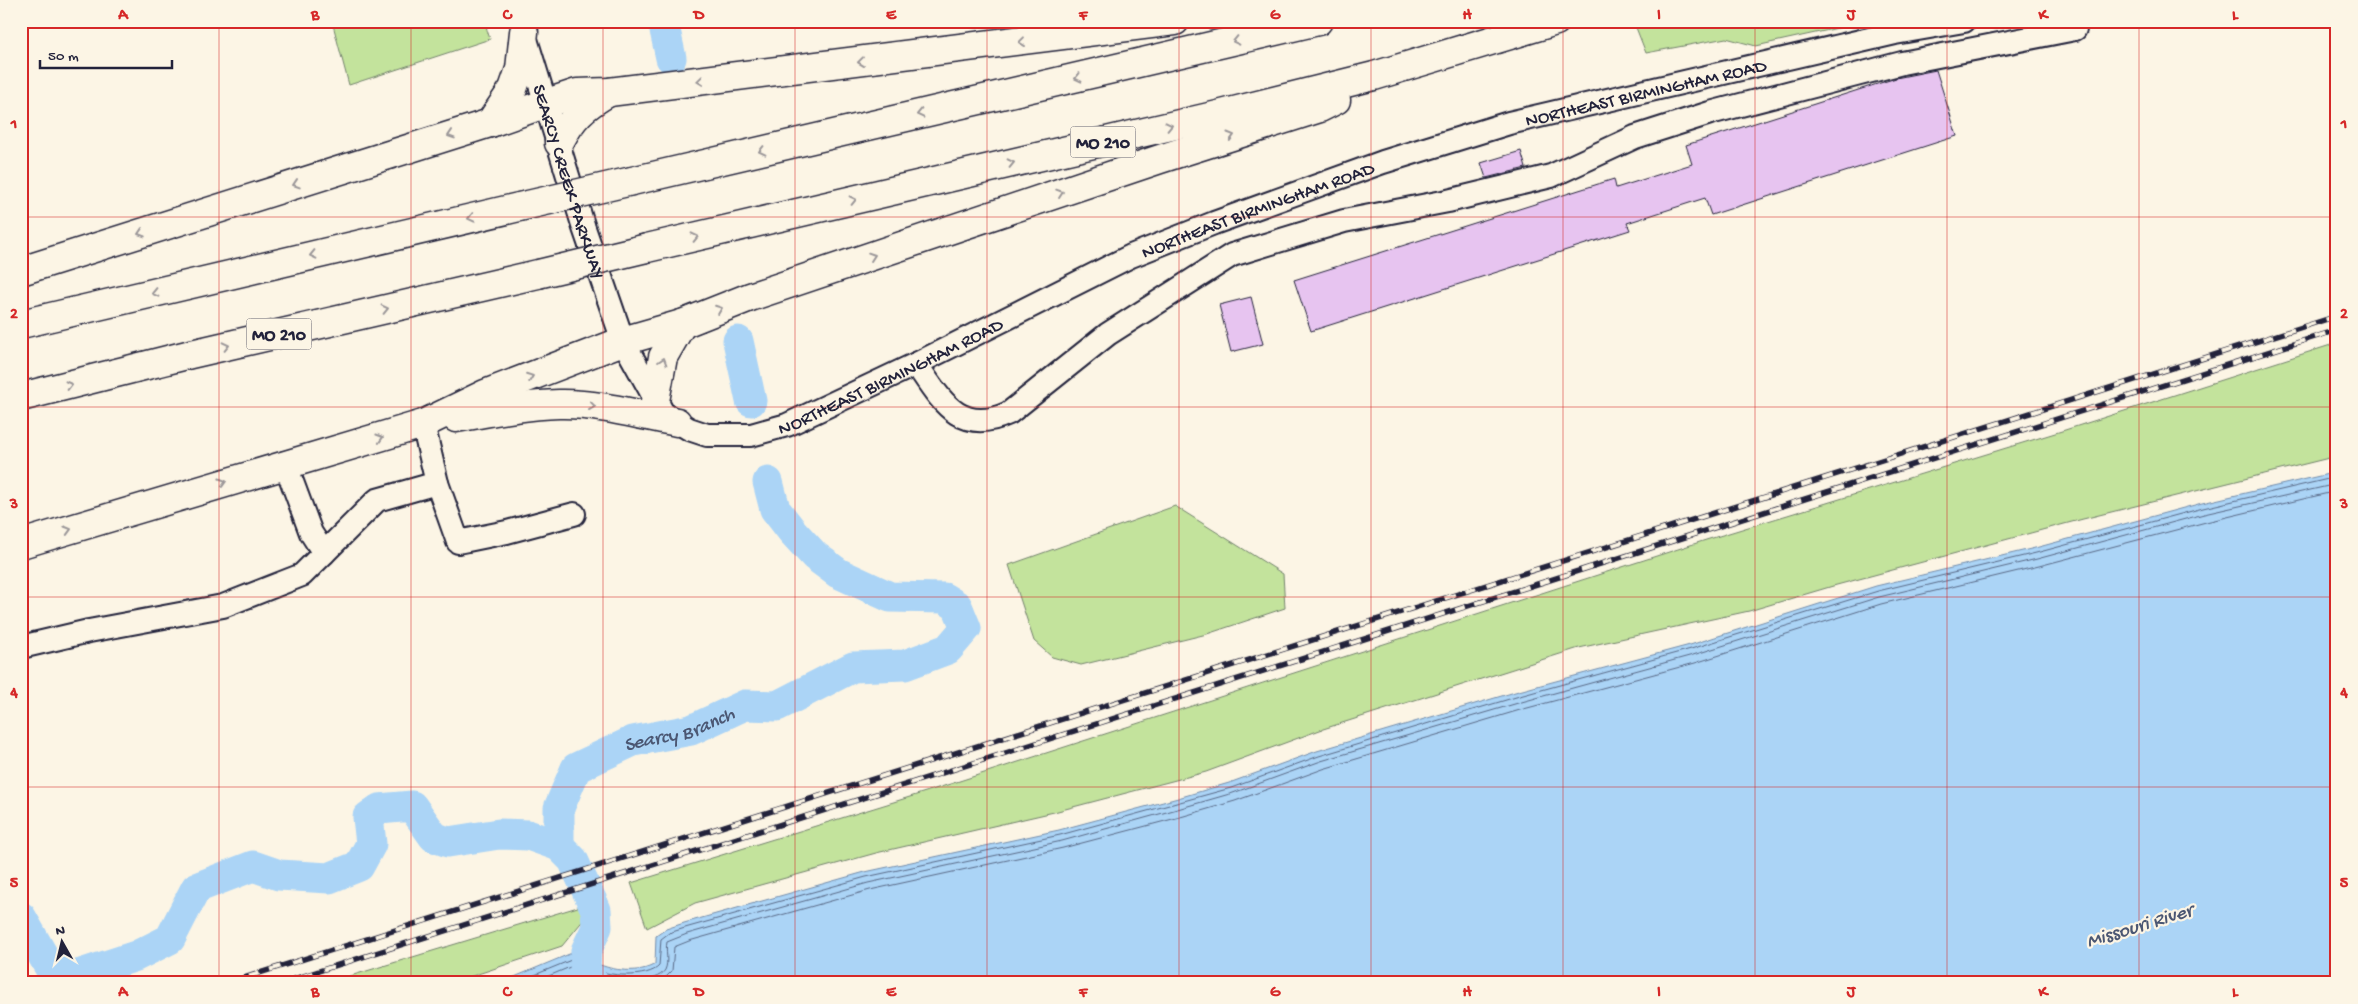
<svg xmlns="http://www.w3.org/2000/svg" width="2358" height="1004" viewBox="0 0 2358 1004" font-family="'Gochi Hand',sans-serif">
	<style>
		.green { fill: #c3e39c; stroke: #72826c }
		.water { fill: #abd4f6; stroke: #748dab }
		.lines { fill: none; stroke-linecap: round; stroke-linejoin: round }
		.shore { stroke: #596986; stroke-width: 1 }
		.river { stroke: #abd4f6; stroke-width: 31 }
		.building { fill: #e7c4f0; stroke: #22223b }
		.minor-casing { stroke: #22223b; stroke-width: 26 }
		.major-casing { stroke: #22223b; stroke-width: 31 }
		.highway-casing { stroke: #22223b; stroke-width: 31 }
		.minor { stroke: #fcf5e5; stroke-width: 22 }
		.major { stroke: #fcf5e5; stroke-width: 28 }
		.highway { stroke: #fcf5e5; stroke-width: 28 }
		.rail-casing { stroke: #22223b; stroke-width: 5.5 }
		.rail { stroke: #fcf5e5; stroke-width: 4; stroke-dasharray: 11; stroke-linecap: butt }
		.highway-bridge-casing { stroke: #22223b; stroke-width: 31; stroke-linecap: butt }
		.highway-bridge { stroke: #fcf5e5; stroke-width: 28 }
		.oneway { stroke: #9a9698 }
		.grid { fill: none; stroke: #d62828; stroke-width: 1; stroke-opacity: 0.55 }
		.labels { text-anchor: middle; stroke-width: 4.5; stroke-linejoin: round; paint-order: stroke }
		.shield { fill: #fcf5e5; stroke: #63616e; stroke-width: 1 }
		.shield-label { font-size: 18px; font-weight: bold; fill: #22223b }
		.street-label { font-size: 19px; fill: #22223b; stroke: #fcf5e5 }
		.water-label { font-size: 20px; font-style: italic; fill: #4b5773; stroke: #fcf5e5 }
		.neatline { fill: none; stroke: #d62828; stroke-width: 2 }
		.grid-label { font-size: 16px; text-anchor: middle; font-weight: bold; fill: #d62828 }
	</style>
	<rect width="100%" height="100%" fill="#fcf5e5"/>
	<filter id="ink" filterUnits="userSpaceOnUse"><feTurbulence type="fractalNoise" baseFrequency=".02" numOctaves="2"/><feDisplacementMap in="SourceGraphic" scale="10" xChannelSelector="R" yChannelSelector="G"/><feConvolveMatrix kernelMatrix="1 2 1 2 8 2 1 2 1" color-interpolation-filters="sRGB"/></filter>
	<g filter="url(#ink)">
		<g class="green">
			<polygon points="332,21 484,21 490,39 349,85"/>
			<polygon points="1646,21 1870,21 1756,46 1726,38 1646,53 1635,25"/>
			<polygon points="2337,343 2337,456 2083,519 1833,586 1749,611 1579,648 1320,730 1206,772 1054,812 876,853 695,903 647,928 631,883 913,796 1706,540 2065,430"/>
			<polygon points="1175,506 1283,574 1285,608 1207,634 1081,665 1052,657 1034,641 1009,565"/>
			<polygon points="581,906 585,918 562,946 451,983 327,983"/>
		</g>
		<path class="water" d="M2337,472V983H500L579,950L592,953L596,963C612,971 640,974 655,964L656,936L666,929L684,923L865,872L1059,830L1178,798L1229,783L1317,751L1515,692L1690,645L1876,586L2035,548L2202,503Z"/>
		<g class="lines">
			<g class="shore">
				<path d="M515,983L581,956L587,957C589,960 590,965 593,967C605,978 649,978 659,966L661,939L669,933L685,928L866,877L1060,835L1180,802L1231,788L1319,756L1516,697L1691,649L1878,591L2036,553L2203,508L2337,477"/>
				<path d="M532,983L582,962C588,968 591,975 602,979C615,984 657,984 665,970C669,962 665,951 667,942L687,934L868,883L1062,841L1181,808L1233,793L1321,761L1518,703L1693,655L1879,597L2037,559L2204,514L2337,484"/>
				<polyline points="660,983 672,971 674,947 689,941 870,890 1063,848 1184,816 1235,801 1323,769 1520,710 1695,663 1881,604 2039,566 2206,522 2337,491"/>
			</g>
			<g class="river">
				<polyline points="663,21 671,58"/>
				<polyline points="738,341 751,401"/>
				<path id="s1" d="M559,846V808L576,768L633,741L691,730L745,705L777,706L853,667L905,665L948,649L966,628L957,606L944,598L890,597L838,573L815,556L792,531L775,509L768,482"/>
				<polyline points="21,917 50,968 72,977 136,956 170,939 196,888 253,866 279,875 329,878 359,866 371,844 368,817 379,809 412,806 434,837 448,842 499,834 528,835 559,846 573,860 596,910 597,927 586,951 585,971 594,983"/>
			</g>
		</g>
		<g class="building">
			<polygon points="1936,70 1957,136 1711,215 1705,198 1627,223 1630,230 1311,331 1294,280 1614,179 1616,188 1692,164 1686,145 1896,78"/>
			<polygon points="1521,151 1526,168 1486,178 1481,163"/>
			<polygon points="1251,297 1263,344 1231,352 1219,305"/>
		</g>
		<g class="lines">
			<g class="minor-casing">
				<g id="minor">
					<path id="s2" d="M525,36L584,228L623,341L663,413L689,429L707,435H751L787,425L916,364L1131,256L1214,223L1383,162L1509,123L1895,33L1964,21"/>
					<path d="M916,364C941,400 959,436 1009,413L1108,334L1232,255L1344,221L1448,201L1551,176L1635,137L1710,113L1902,63L2075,29L2073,21"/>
					<polyline points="423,424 437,483 458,542 507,532 574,514"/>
					<polyline points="285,463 311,533 324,553 377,500 437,483"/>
					<polyline points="21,647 89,631 223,606 302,575 324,553"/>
				</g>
			</g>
			<g class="major-casing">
				<g id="major">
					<polyline points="490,123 513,89 520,69 524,32"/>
					<polyline points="21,271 490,123 547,103"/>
					<path d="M456,418C490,412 524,405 559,404C598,403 639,415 677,422"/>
					<polyline points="21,544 423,424 485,394 623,341"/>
				</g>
			</g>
			<g class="highway-casing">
				<g id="highway">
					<polyline points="547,103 577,93 609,92 1175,21"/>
					<path d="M559,143C572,117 584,106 609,92"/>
					<polyline points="632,181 1318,21"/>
					<polyline points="647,248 1218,115 1374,76 1556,21"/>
					<polyline points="21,324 519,207"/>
					<polyline points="623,341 682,324 750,297 1160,159 1320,108 1336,100"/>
					<polyline points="21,397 191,354 538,274"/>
					<polyline points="655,401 663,357 682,324"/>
				</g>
			</g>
			<use href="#minor" class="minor"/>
			<use href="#major" class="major"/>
			<use href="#highway" class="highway"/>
			<g class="rail-casing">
				<g id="rail">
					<polyline points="228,983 2337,316"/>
					<polyline points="281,983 2337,330"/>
				</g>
			</g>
			<use href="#rail" class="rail"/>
			<g class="highway-bridge-casing">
				<g id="highway-bridge">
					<polyline points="519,207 632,181"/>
					<polyline points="538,274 647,248"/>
				</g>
			</g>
			<use href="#highway-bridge" class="highway-bridge"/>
		</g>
		<defs><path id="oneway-chevron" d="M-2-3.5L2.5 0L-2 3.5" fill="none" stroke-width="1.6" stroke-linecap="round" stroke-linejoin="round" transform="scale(1.25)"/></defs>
		<g class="oneway">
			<use href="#oneway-chevron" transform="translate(1236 41) rotate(167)"/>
			<use href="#oneway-chevron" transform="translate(1022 42) rotate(173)"/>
			<use href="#oneway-chevron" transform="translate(861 62) rotate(173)"/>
			<use href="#oneway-chevron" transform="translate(1078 78) rotate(167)"/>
			<use href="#oneway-chevron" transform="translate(700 81) rotate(173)"/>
			<use href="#oneway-chevron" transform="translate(920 114) rotate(167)"/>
			<use href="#oneway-chevron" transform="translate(1169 126) rotate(-13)"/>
			<use href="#oneway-chevron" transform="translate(451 135) rotate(162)"/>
			<use href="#oneway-chevron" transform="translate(1231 136) rotate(-16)"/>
			<use href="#oneway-chevron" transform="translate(762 151) rotate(167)"/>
			<use href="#oneway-chevron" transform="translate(1011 163) rotate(-13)"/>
			<use href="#oneway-chevron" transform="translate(296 184) rotate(162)"/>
			<use href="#oneway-chevron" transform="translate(1060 193) rotate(-19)"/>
			<use href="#oneway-chevron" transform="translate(853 200) rotate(-13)"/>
			<use href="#oneway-chevron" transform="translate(471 218) rotate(167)"/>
			<use href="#oneway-chevron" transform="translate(141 233) rotate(162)"/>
			<use href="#oneway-chevron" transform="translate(695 237) rotate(-13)"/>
			<use href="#oneway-chevron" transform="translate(313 255) rotate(167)"/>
			<use href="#oneway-chevron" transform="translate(872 256) rotate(-19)"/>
			<use href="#oneway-chevron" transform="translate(155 293) rotate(167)"/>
			<use href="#oneway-chevron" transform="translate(385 309) rotate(-13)"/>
			<use href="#oneway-chevron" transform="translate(719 309) rotate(-21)"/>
			<use href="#oneway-chevron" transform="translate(226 346) rotate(-13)"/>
			<use href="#oneway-chevron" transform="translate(663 361) rotate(-72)"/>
			<use href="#oneway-chevron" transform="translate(530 377) rotate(-21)"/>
			<use href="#oneway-chevron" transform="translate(69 385) rotate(-14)"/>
			<use href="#oneway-chevron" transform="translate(592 406) rotate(7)"/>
			<use href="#oneway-chevron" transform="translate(380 438) rotate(-17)"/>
			<use href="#oneway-chevron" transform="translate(223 482) rotate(-17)"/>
			<use href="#oneway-chevron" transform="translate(68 530) rotate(-16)"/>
		</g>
	</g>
	<path class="grid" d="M219,21V983M411,21V983M603,21V983M795,21V983M987,21V983M1179,21V983M1371,21V983M1563,21V983M1755,21V983M1947,21V983M2139,21V983M21,217H2337M21,407H2337M21,597H2337M21,787H2337"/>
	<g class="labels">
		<g class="shield">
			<rect x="1070.5" y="126.5" width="65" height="31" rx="4"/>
			<rect x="246.5" y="318.5" width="65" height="31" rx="4"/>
		</g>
		<g class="shield-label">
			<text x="1103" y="148">MO 210</text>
			<text x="279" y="340">MO 210</text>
		</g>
		<g class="street-label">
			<text dy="7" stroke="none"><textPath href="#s2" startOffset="1458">NORTHEAST BIRMINGHAM ROAD</textPath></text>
			<text dy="7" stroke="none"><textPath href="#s2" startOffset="152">SEARCY CREEK PARKWAY</textPath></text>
			<text dy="7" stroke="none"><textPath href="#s2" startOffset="1052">NORTHEAST BIRMINGHAM ROAD</textPath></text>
			<text dy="7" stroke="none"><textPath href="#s2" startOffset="648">NORTHEAST BIRMINGHAM ROAD</textPath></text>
		</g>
		<g class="water-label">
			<text dy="7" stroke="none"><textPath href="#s1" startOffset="192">Searcy Branch</textPath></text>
			<text transform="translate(2139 924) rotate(-17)" y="7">Missouri River</text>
		</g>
	</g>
	<rect width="2358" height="1004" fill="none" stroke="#fcf5e5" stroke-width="55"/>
	<g transform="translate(62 942) rotate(352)" stroke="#fcf5e5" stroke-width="4" paint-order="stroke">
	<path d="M0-4L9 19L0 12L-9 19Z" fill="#22223b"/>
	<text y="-8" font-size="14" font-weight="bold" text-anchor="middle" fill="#22223b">N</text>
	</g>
	<path d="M40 60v8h132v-8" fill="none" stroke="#22223b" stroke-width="2.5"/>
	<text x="48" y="60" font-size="15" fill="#22223b" stroke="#fcf5e5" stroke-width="4" paint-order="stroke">50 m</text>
	<rect x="28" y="28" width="2302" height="948" class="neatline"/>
	<g class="grid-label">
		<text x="123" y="19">A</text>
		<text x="315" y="19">B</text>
		<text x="507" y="19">C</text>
		<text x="699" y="19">D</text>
		<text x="891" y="19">E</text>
		<text x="1083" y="19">F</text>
		<text x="1275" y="19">G</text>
		<text x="1467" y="19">H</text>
		<text x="1659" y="19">I</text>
		<text x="1851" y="19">J</text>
		<text x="2043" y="19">K</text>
		<text x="2235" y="19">L</text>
		<text x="14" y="128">1</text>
		<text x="2344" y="128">1</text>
		<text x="14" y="318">2</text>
		<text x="2344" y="318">2</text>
		<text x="14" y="508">3</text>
		<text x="2344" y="508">3</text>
		<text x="14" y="697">4</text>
		<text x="2344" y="697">4</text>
		<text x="14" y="887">5</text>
		<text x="2344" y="887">5</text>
		<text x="123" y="996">A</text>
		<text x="315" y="996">B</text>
		<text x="507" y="996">C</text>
		<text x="699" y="996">D</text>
		<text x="891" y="996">E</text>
		<text x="1083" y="996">F</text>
		<text x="1275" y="996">G</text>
		<text x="1467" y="996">H</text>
		<text x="1659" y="996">I</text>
		<text x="1851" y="996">J</text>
		<text x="2043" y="996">K</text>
		<text x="2235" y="996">L</text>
	</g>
</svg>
